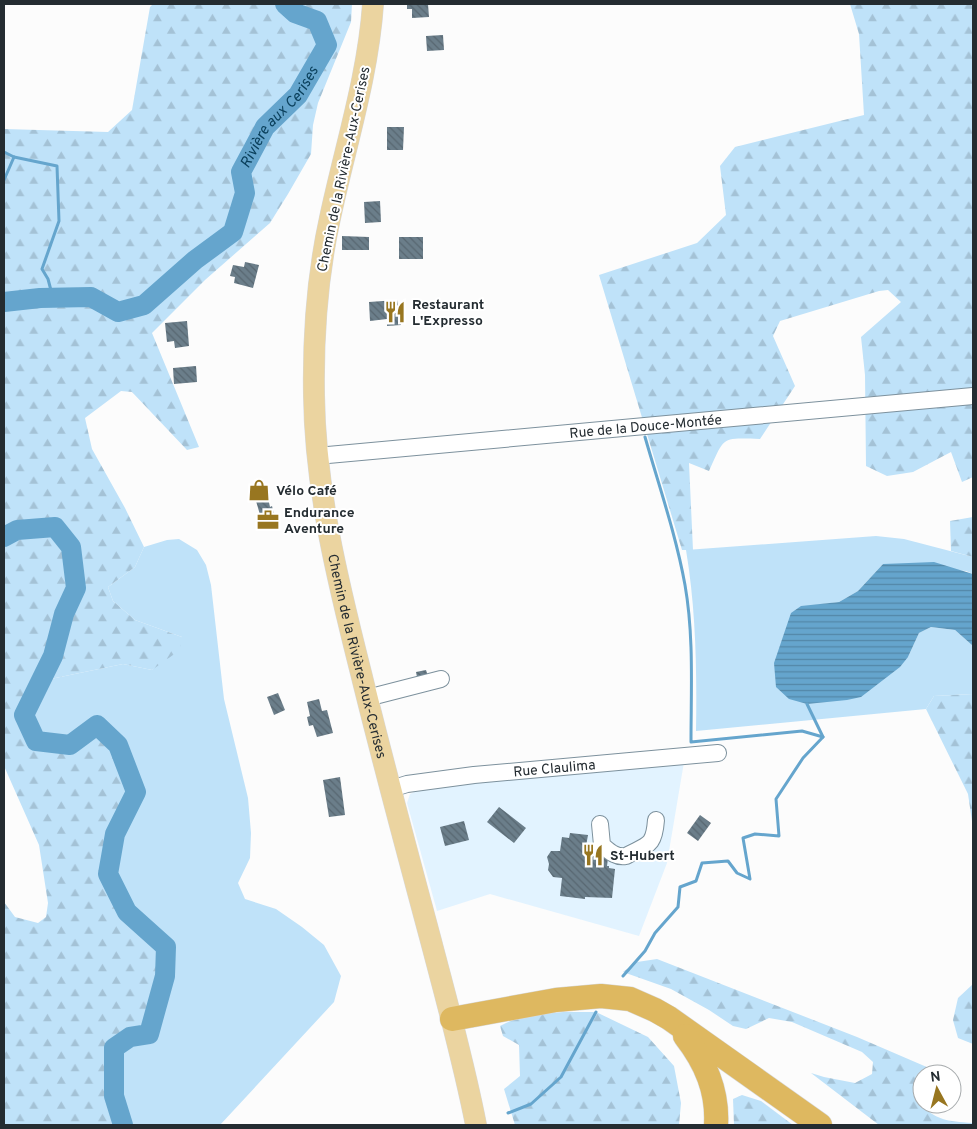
<svg xmlns="http://www.w3.org/2000/svg" width="977" height="1129" viewBox="0 0 977 1129" font-family="Overpass,sans-serif">
	<style>
		.built { fill: #e2f3ff }
		.grass { fill: #bfe2f9 }
		.forest { fill: url(#forest-firs) }
		.water { fill: url(#water-rules) }
		.lines { fill: none; stroke-linecap: round; stroke-linejoin: round }
		.stream { stroke: #65a5cd; stroke-width: 3 }
		.river { stroke: #65a5cd; stroke-width: 20 }
		.building { fill: url(#building-back-hatch) }
		.minor-casing { stroke: #7d919d; stroke-width: 18 }
		.major-casing { stroke: #d8d9da; stroke-width: 22 }
		.highway-casing { stroke: #d8d9da; stroke-width: 25 }
		.minor { stroke: #fff; stroke-width: 16 }
		.major { stroke: #ebd4a0; stroke-width: 21 }
		.highway { stroke: #deb860; stroke-width: 24 }
		.labels { text-anchor: middle; stroke-width: 4; stroke-linejoin: round; paint-order: stroke }
		.street-label { font-size: 14px; fill: #242c31; stroke: #fff }
		.poi-label { font-size: 14px; font-weight: bold; fill: #242c31; stroke: #fff; text-anchor: start }
		.water-label { font-size: 15px; font-style: italic; fill: #0b405c; stroke: #fff }
	</style>
	<defs>
		<pattern id="forest-firs" width="22" height="20" patternUnits="userSpaceOnUse" patternTransform="scale(1.25)"><rect width="22" height="20" fill="#bfe2f9"/><path d="M5 1l3.5 6h-7zM16 11l3.5 6h-7z" fill="#a4c2d6"/></pattern>
		<pattern id="water-rules" width="6" height="5" patternUnits="userSpaceOnUse" patternTransform="scale(1.25)"><rect width="6" height="5" fill="#65a5cd"/><path d="M0 2.5h6" fill="none" stroke="#5387a7"/></pattern>
		<pattern id="building-back-hatch" width="6" height="6" patternUnits="userSpaceOnUse" patternTransform="scale(1.25)"><rect width="6" height="6" fill="#6b7e8a"/><path d="M-1 5l2 2M0 0l6 6M5-1l2 2" fill="none" stroke="#586771"/></pattern>
	</defs>
	<rect width="100%" height="100%" fill="#fcfcfc"/>
	<polygon class="built" points="684,762 667,863 639,936 490,894 437,911 407,803 410,794 414,792 483,779"/>
	<g class="grass">
		<path d="M876,536L904,539L973,557V574L966,571L883,564L858,591L839,602L801,607L908,657L919,633L931,627L955,630L973,646V694L934,696L926,709L696,731C697,670 696,610 686,550Z"/>
		<polygon points="179,539 197,550 206,565 211,585 224,699 248,798 251,833 250,858 238,883 245,899 276,909 302,927 324,945 341,976 334,1002 220,1125 123,1125 114,1096 114,1048 130,1037 149,1034 160,953 127,912 108,874 115,834 136,792 70,745 36,741 24,715 41,681 123,664 152,670 182,637 135,620 113,601 108,587 135,567 144,547 167,540"/>
	</g>
	<g class="forest">
		<polygon points="153,4 352,4 351,22 318,103 313,125 311,154 288,194 270,223 205,280 152,333 199,447 187,450 132,392 121,391 85,418 92,449 125,508 144,547 135,567 108,587 113,601 135,620 182,637 180,650 152,670 123,664 41,681 24,715 36,741 70,745 97,725 118,745 136,792 115,834 108,874 127,912 160,953 165,976 149,1034 130,1037 114,1048 114,1096 123,1125 4,1125 4,902 15,917 38,923 46,917 48,903 39,845 4,766 4,129 108,132 132,110 150,7"/>
		<path d="M850,4H973V477L962,482L951,452L913,472L887,476L866,466L865,375L861,337L901,302L888,290L879,291L780,321L773,336L795,386L760,439C721,438 725,436 709,471L689,463L693,550H682L599,275L697,243L726,215L720,166L735,147L864,115L859,34Z"/>
		<polygon points="973,517 973,557 951,551 950,521"/>
		<polygon points="973,694 973,828 968,794 926,709 934,696"/>
		<path d="M657,959L857,1037L943,1074H922V1095L916,1101C937,1121 946,1121 973,1123V1125H879L811,1073L824,1077L855,1083L872,1074L873,1062L862,1052L792,1022L769,1018L746,1029L733,1026L709,1010L671,989L623,972L637,962Z"/>
		<polygon points="973,984 973,1044 958,1038 953,1020 958,998"/>
		<path d="M563,1012H596L648,1037L674,1066L681,1103L679,1125H515L504,1089L520,1076L519,1045L503,1036L500,1026C519,1015 542,1014 563,1012Z"/>
		<polygon points="742,1095 761,1101 793,1125 734,1125 733,1099"/>
	</g>
	<polygon class="water" points="934,562 973,574 973,646 955,630 931,627 919,633 908,657 900,667 861,697 847,700 807,704 789,699 776,687 774,663 791,613 801,606 839,602 858,591 883,564"/>
	<g class="lines">
		<g class="stream">
			<polyline points="4,152 14,157 57,166 59,221 42,269 48,279 53,298"/>
			<polyline points="4,180 14,157"/>
			<path d="M645,437C659,486 676,535 685,585C694,636 691,690 691,742L802,731L823,737"/>
			<polyline points="623,976 645,951 655,933 678,907 680,887 696,881 702,863 728,861 737,873 750,879 743,838 755,834 779,836 776,799 803,758 823,737 807,704"/>
			<polyline points="508,1113 531,1104 561,1077 596,1012"/>
		</g>
		<g class="river">
			<path id="s1" d="M4,302L40,298L91,297L118,312L144,305L195,260L233,232L245,193L241,172L265,127L298,95L327,45L317,21L295,13L285,4"/>
			<polyline points="4,537 17,530 55,527 71,547 76,588 64,614 53,656 24,715 36,741 70,745 97,725 118,745 136,792 115,834 108,874 127,912 166,947 165,976 149,1034 130,1037 114,1048 114,1096 123,1125"/>
		</g>
	</g>
	<g class="building">
		<polygon points="407,4 428,4 429,17 412,18 412,9 407,9"/>
		<polygon points="443,35 444,50 427,51 426,36"/>
		<polygon points="387,127 404,127 403,150 387,150"/>
		<polygon points="380,201 381,222 365,223 364,202"/>
		<polygon points="342,236 369,237 369,250 342,250"/>
		<rect x="399" y="237" width="24" height="22"/>
		<polygon points="245,262 259,265 253,288 234,283 235,277 230,276 233,265 244,267"/>
		<polygon points="397,300 401,325 387,326 387,319 370,321 369,302"/>
		<polygon points="187,321 189,346 175,348 174,341 167,342 165,323"/>
		<polygon points="196,366 197,382 174,384 173,368"/>
		<polygon points="263,481 265,492 262,493 264,499 268,498 270,507 272,506 276,522 263,525 256,501 259,501 257,493 252,495 249,485"/>
		<polygon points="426,670 429,679 418,682 416,672"/>
		<polygon points="278,693 285,710 274,715 267,697"/>
		<polygon points="319,699 322,711 327,710 333,733 317,737 313,725 309,726 307,717 310,716 307,702"/>
		<polygon points="340,777 345,815 329,817 323,780"/>
		<polygon points="499,807 526,828 514,843 487,822"/>
		<polygon points="700,815 711,823 698,841 687,833"/>
		<polygon points="464,821 469,840 445,846 440,827"/>
		<polygon points="570,833 588,835 586,846 598,847 600,849 599,857 608,858 607,866 609,866 609,868 615,869 612,898 585,897 585,899 560,896 562,878 553,877 548,870 549,864 547,857 551,851 560,851 562,837 569,838"/>
	</g>
	<g class="lines">
		<g class="minor-casing">
			<g id="minor">
				<path id="s2" d="M317,456L973,396"/>
				<polyline points="367,698 441,679"/>
				<path id="s3" d="M391,789L407,784L474,775L718,753"/>
				<path d="M600,824L602,845C609,851 616,858 626,856C648,844 654,847 656,820"/>
			</g>
		</g>
		<g class="major-casing">
			<g id="major">
				<path id="s4" d="M373,4C368,77 345,147 330,218C317,277 313,336 314,395C315,489 338,582 361,673C383,763 407,851 431,941C447,1002 464,1063 476,1125"/>
			</g>
		</g>
		<g class="highway-casing">
			<g id="highway">
				<polyline points="452,1019 556,1000 601,996 630,999 655,1010 669,1018 820,1125"/>
				<path d="M685,1036C706,1063 718,1091 716,1125"/>
			</g>
		</g>
		<use href="#minor" class="minor"/>
		<use href="#major" class="major"/>
		<use href="#highway" class="highway"/>
	</g>
	<defs>
		<g id="restaurant-bare" transform="scale(1.725)"><path d="M-5-6h1v4h1v-4h1v4h1v-4h1v5L-1.5 .5V6h-2V.5L-5-1ZM5-6V6H3V1.5H1.5Q1.5-4 5-6Z" fill="#987620" stroke="#fff" stroke-width="2.5" paint-order="stroke"/></g>
		<g id="shop-bare" transform="scale(1.725)"><path d="M-5-2.5h2.3a2.7 3.5 0 0 1 5.4 0H5L5.5 6h-11ZM-1.5-2.5h3a1.5 2.3 0 0 0-3 0Z" fill="#987620" stroke="#fff" stroke-width="2.5" paint-order="stroke"/></g>
		<g id="office-bare" transform="scale(1.725)"><path d="M-6-3h4V-5.5h4V-3h4V5H-6ZM-1-4.5V-3h2v-1.5ZM-6 0V1H6V0Z" fill="#987620" stroke="#fff" stroke-width="2.5" paint-order="stroke"/></g>
	</defs>
	<g fill-rule="evenodd">
		<use href="#restaurant-bare" x="395" y="312"/>
		<use href="#shop-bare" x="259" y="490"/>
		<use href="#office-bare" x="268" y="520"/>
		<use href="#restaurant-bare" x="593" y="855"/>
	</g>
	<g class="labels">
		<g class="street-label">
			<text transform="translate(343 169) rotate(-78)" y="5">Chemin de la Rivière-Aux-Cerises</text>
			<text dy="5" stroke="none"><textPath href="#s2" startOffset="330">Rue de la Douce-Montée</textPath></text>
			<text dy="5" stroke="none"><textPath href="#s4" startOffset="662">Chemin de la Rivière-Aux-Cerises</textPath></text>
			<text dy="5" stroke="none"><textPath href="#s3" startOffset="165">Rue Claulima</textPath></text>
		</g>
		<g class="poi-label">
			<text x="412" y="309">Restaurant<tspan x="412" dy="16">L'Expresso</tspan></text>
			<text x="276" y="495">Vélo Café</text>
			<text x="284" y="517">Endurance<tspan x="284" dy="16">Aventure</tspan></text>
			<text x="610" y="860">St-Hubert</text>
		</g>
		<g class="water-label">
			<text dy="5" stroke="none"><textPath href="#s1" startOffset="390">Rivière aux Cerises</textPath></text>
		</g>
	</g>
	<rect width="977" height="1129" fill="none" stroke="#242c31" stroke-width="10"/>
	<g transform="translate(937 1089) rotate(353)"><circle r="24" fill="#ffffff" stroke="#a7abad"/>
	<path d="M0-4L9 19L0 12L-9 19Z" fill="#987620"/>
	<text y="-8" font-size="14" font-weight="bold" text-anchor="middle" fill="#242c31">N</text>
	</g>
</svg>
